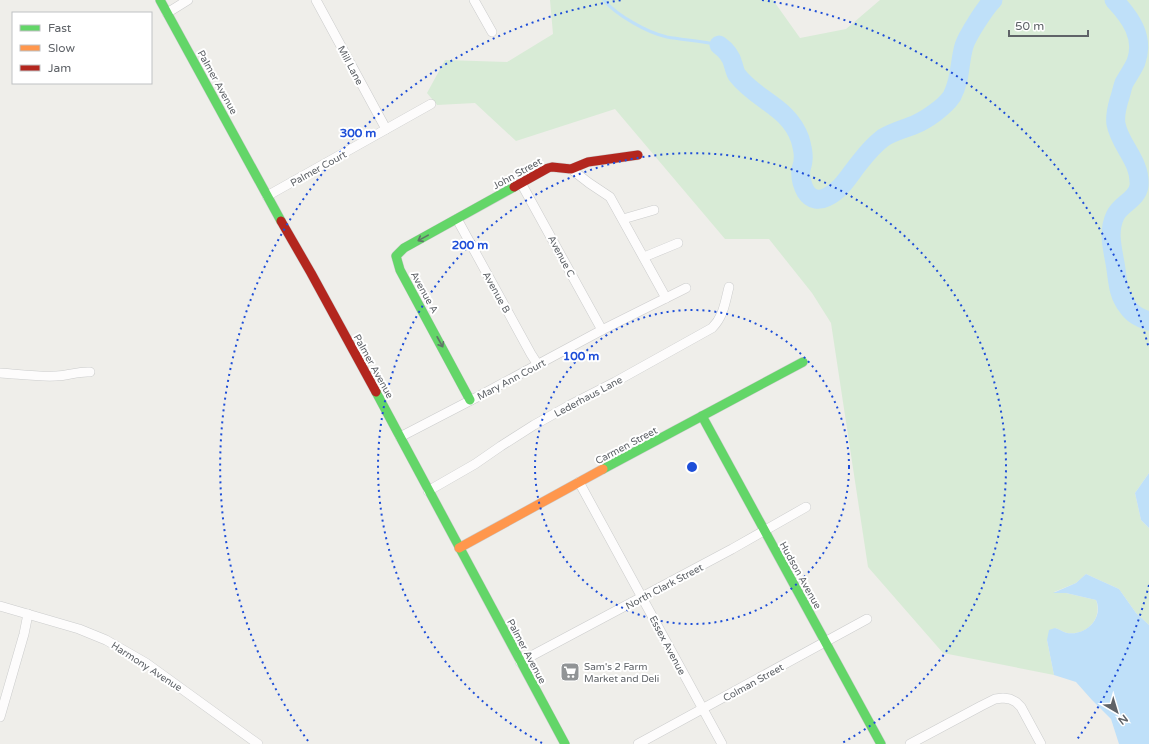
<svg xmlns="http://www.w3.org/2000/svg" width="1149" height="744" viewBox="0 0 1149 744" font-family="'Varela Round',sans-serif">
	<style>
		.green { fill: #d8ebd6 }
		.water { fill: #bfe0f9 }
		.lines { fill: none; stroke-linecap: round; stroke-linejoin: round }
		.stream { stroke: #bfe0f9; stroke-width: 3 }
		.river { stroke: #bfe0f9; stroke-width: 19 }
		.street-casing { stroke: #cbcccc; stroke-width: 10 }
		.fast-casing { stroke: #cacacb; stroke-width: 10 }
		.slow-casing { stroke: #cacacb; stroke-width: 10 }
		.jam-casing { stroke: #cacacb; stroke-width: 10 }
		.street { stroke: #fdfcfc; stroke-width: 9 }
		.fast { stroke: #63d668; stroke-width: 9 }
		.slow { stroke: #ff974d; stroke-width: 9 }
		.jam { stroke: #b3261e; stroke-width: 9 }
		.oneway { stroke: #607468 }
		.ring { fill: none; stroke: #1d4ed8; stroke-width: 2; stroke-dasharray: 2 4 }
		.labels { text-anchor: middle; stroke-width: 4; stroke-linejoin: round; paint-order: stroke }
		.street-label { font-size: 10px; fill: #5f6368; stroke: #fff }
		.poi-label { font-size: 10px; fill: #5f6368; stroke: #fff; text-anchor: start }
		.centre { fill: #1d4ed8; stroke: #fff; stroke-width: 2 }
		.ring-label { font-size: 12px; text-anchor: middle; font-weight: bold; fill: #1d4ed8; stroke: #fff; stroke-width: 4; stroke-linejoin: round; paint-order: stroke }
	</style>
	<rect width="100%" height="100%" fill="#efeeea"/>
	<path class="green" d="M550,0H773L800,38L846,29L880,0H1149V473L1135,493L1141,520L1149,528V625L1136,613L1119,589L1086,574L1076,583L1054,592L1066,593L1096,600C1103,619 1086,636 1067,633C1063,632 1059,629 1055,628L1047,640L1054,675L943,653L868,567L831,323L812,293L769,239H725L615,109L516,141L475,103L437,105L427,93L445,60L507,62L553,34Z"/>
	<g class="water">
		<polygon points="1149,473 1149,528 1141,520 1135,493"/>
		<path d="M1086,574L1119,589L1136,613L1149,625V744H1119L1111,719L1092,700L1076,682L1054,675L1047,640L1049,630L1055,628C1059,629 1063,632 1067,633C1086,636 1104,618 1096,600L1066,593H1053L1076,583Z"/>
	</g>
	<g class="lines">
		<path class="stream" d="M604,0C616,15 648,33 667,37C684,40 702,41 719,45"/>
		<g class="river">
			<path d="M1114,0C1130,17 1145,37 1136,62C1133,69 1128,76 1124,83C1122,88 1121,95 1119,100C1117,107 1115,118 1116,124C1120,146 1141,161 1139,186C1137,200 1120,204 1115,216C1108,231 1112,247 1115,263C1118,279 1117,293 1127,306C1133,315 1140,318 1149,321"/>
			<path d="M719,45C726,50 731,56 733,64C734,67 735,72 737,75C757,101 788,106 800,139C802,146 804,154 803,160C803,163 802,166 801,169C800,177 802,185 806,192C811,200 819,201 827,197C842,190 850,174 860,162C867,153 874,145 883,138C892,132 904,129 914,125C926,120 945,107 952,96C961,79 959,63 964,46C967,36 985,8 993,0"/>
		</g>
		<g class="street-casing">
			<g id="street">
				<polyline points="316,0 386,129"/>
				<polyline points="474,0 492,32"/>
				<polyline points="167,13 188,0"/>
				<polyline points="571,169 589,183 610,197 666,298"/>
				<polyline points="521,183 602,330"/>
				<polyline points="267,196 431,104"/>
				<polyline points="457,219 531,354 538,365"/>
				<polyline points="623,219 654,210"/>
				<polyline points="644,257 678,243"/>
				<path d="M0,373C18,374 38,377 56,376C68,376 78,371 90,372"/>
				<polyline points="400,437 481,395 602,330 686,288"/>
				<polyline points="579,482 722,744"/>
				<path d="M428,491L475,464L501,446L534,425L570,405L615,382L712,328C724,316 725,302 729,287"/>
				<polyline points="0,606 79,629 106,640 146,663 258,744"/>
				<polyline points="520,662 732,549 806,507"/>
				<polyline points="0,717 24,634 28,614"/>
				<polyline points="638,744 867,619"/>
				<polyline points="910,744 981,706 995,699 1003,698 1010,699 1016,702 1021,707 1041,744"/>
			</g>
		</g>
		<g class="fast-casing">
			<g id="fast">
				<polyline points="160,0 281,221"/>
				<polyline points="376,392 565,744"/>
				<polyline points="470,400 400,270 396,256 404,248 514,187"/>
				<polyline points="702,416 881,744"/>
				<polyline points="603,469 803,362"/>
			</g>
		</g>
		<g class="slow-casing">
			<polyline id="slow" points="459,548 603,469"/>
		</g>
		<g class="jam-casing">
			<g id="jam">
				<polyline points="514,187 548,168 552,167 571,169 588,162 638,155"/>
				<polyline points="281,221 311,273 376,392"/>
			</g>
		</g>
		<use href="#street" class="street"/>
		<use href="#fast" class="fast"/>
		<use href="#slow" class="slow"/>
		<use href="#jam" class="jam"/>
	</g>
	<defs><path id="oneway-shaft" d="M-6 0H5M1.5-3L5.5 0L1.5 3" fill="none" stroke-width="1.6" stroke-linecap="round" stroke-linejoin="round"/></defs>
	<g class="oneway">
		<use href="#oneway-shaft" transform="translate(423 238) rotate(151)"/>
		<use href="#oneway-shaft" transform="translate(440 342) rotate(61)"/>
	</g>
	<g class="ring">
		<circle cx="692" cy="467" r="157"/>
		<path d="M542 743A314 314 0 1 1 842 743"/>
		<path d="M1149 585A472 472 0 0 1 1076 741M308 741A472 472 0 0 1 622 0M762 0A472 472 0 0 1 1149 349"/>
	</g>
	<defs>
		<g id="supermarket-square" transform="scale(1)"><rect x="-9" y="-9" width="18" height="18" rx="4" fill="#919496" stroke="#fff"/><path d="M-6-5.5h2.5l.6 2H6L4.5 2H-2.5L-4.4-4H-6ZM-1.5 3.2a1.3 1.3 0 1 0 .1 0ZM3 3.2a1.3 1.3 0 1 0 .1 0Z" fill="#fff"/></g>
	</defs>
	<g fill-rule="evenodd">
		<use href="#supermarket-square" x="570" y="672"/>
	</g>
	<g class="labels">
		<g class="street-label">
			<text transform="translate(351 65) rotate(62)" y="4">Mill Lane</text>
			<text transform="translate(218 82) rotate(61)" y="4">Palmer Avenue</text>
			<text transform="translate(318 168) rotate(-29)" y="4">Palmer Court</text>
			<text transform="translate(517 173) rotate(-29)" y="4">John Street</text>
			<text transform="translate(562 256) rotate(62)" y="4">Avenue C</text>
			<text transform="translate(425 292) rotate(61)" y="4">Avenue A</text>
			<text transform="translate(497 292) rotate(61)" y="4">Avenue B</text>
			<text transform="translate(374 366) rotate(61)" y="4">Palmer Avenue</text>
			<text transform="translate(511 379) rotate(-28)" y="4">Mary Ann Court</text>
			<text transform="translate(588 396) rotate(-28)" y="4">Lederhaus Lane</text>
			<text transform="translate(626 445) rotate(-28)" y="4">Carmen Street</text>
			<text transform="translate(801 575) rotate(61)" y="4">Hudson Avenue</text>
			<text transform="translate(664 586) rotate(-28)" y="4">North Clark Street</text>
			<text transform="translate(668 645) rotate(62)" y="4">Essex Avenue</text>
			<text transform="translate(527 651) rotate(62)" y="4">Palmer Avenue</text>
			<text transform="translate(147 666) rotate(33)" y="4">Harmony Avenue</text>
			<text transform="translate(753 682) rotate(-29)" y="4">Colman Street</text>
		</g>
		<g class="poi-label">
			<text x="584" y="670">Sam's 2 Farm<tspan x="584" dy="12">Market and Deli</tspan></text>
		</g>
	</g>
	<circle cx="692" cy="467" r="6" class="centre"/>
	<g class="ring-label">
		<text x="358" y="137">300 m</text>
		<text x="470" y="249">200 m</text>
		<text x="581" y="360">100 m</text>
	</g>
	<rect x="12" y="12" width="140" height="72" fill="#ffffff" stroke="#bfc1c3"/>
	<rect x="20" y="25" width="20" height="6" fill="#63d668" stroke="#bfc1c3"/>
	<text x="48" y="32" font-size="12" fill="#5f6368">Fast</text>
	<rect x="20" y="45" width="20" height="6" fill="#ff974d" stroke="#bfc1c3"/>
	<text x="48" y="52" font-size="12" fill="#5f6368">Slow</text>
	<rect x="20" y="65" width="20" height="6" fill="#b3261e" stroke="#bfc1c3"/>
	<text x="48" y="72" font-size="12" fill="#5f6368">Jam</text>
	<g transform="translate(1117 712) rotate(142)" stroke="#ffffff" stroke-width="3" paint-order="stroke">
	<path d="M0-3L7 15L0 10L-7 15Z" fill="#5f6368"/>
	<text y="-6" font-size="11" font-weight="bold" text-anchor="middle" fill="#5f6368">N</text>
	</g>
	<path d="M1009 30v6h79v-6" fill="none" stroke="#5f6368" stroke-width="2"/>
	<text x="1015" y="30" font-size="12" fill="#5f6368" stroke="#ffffff" stroke-width="3" paint-order="stroke">50 m</text>
</svg>
